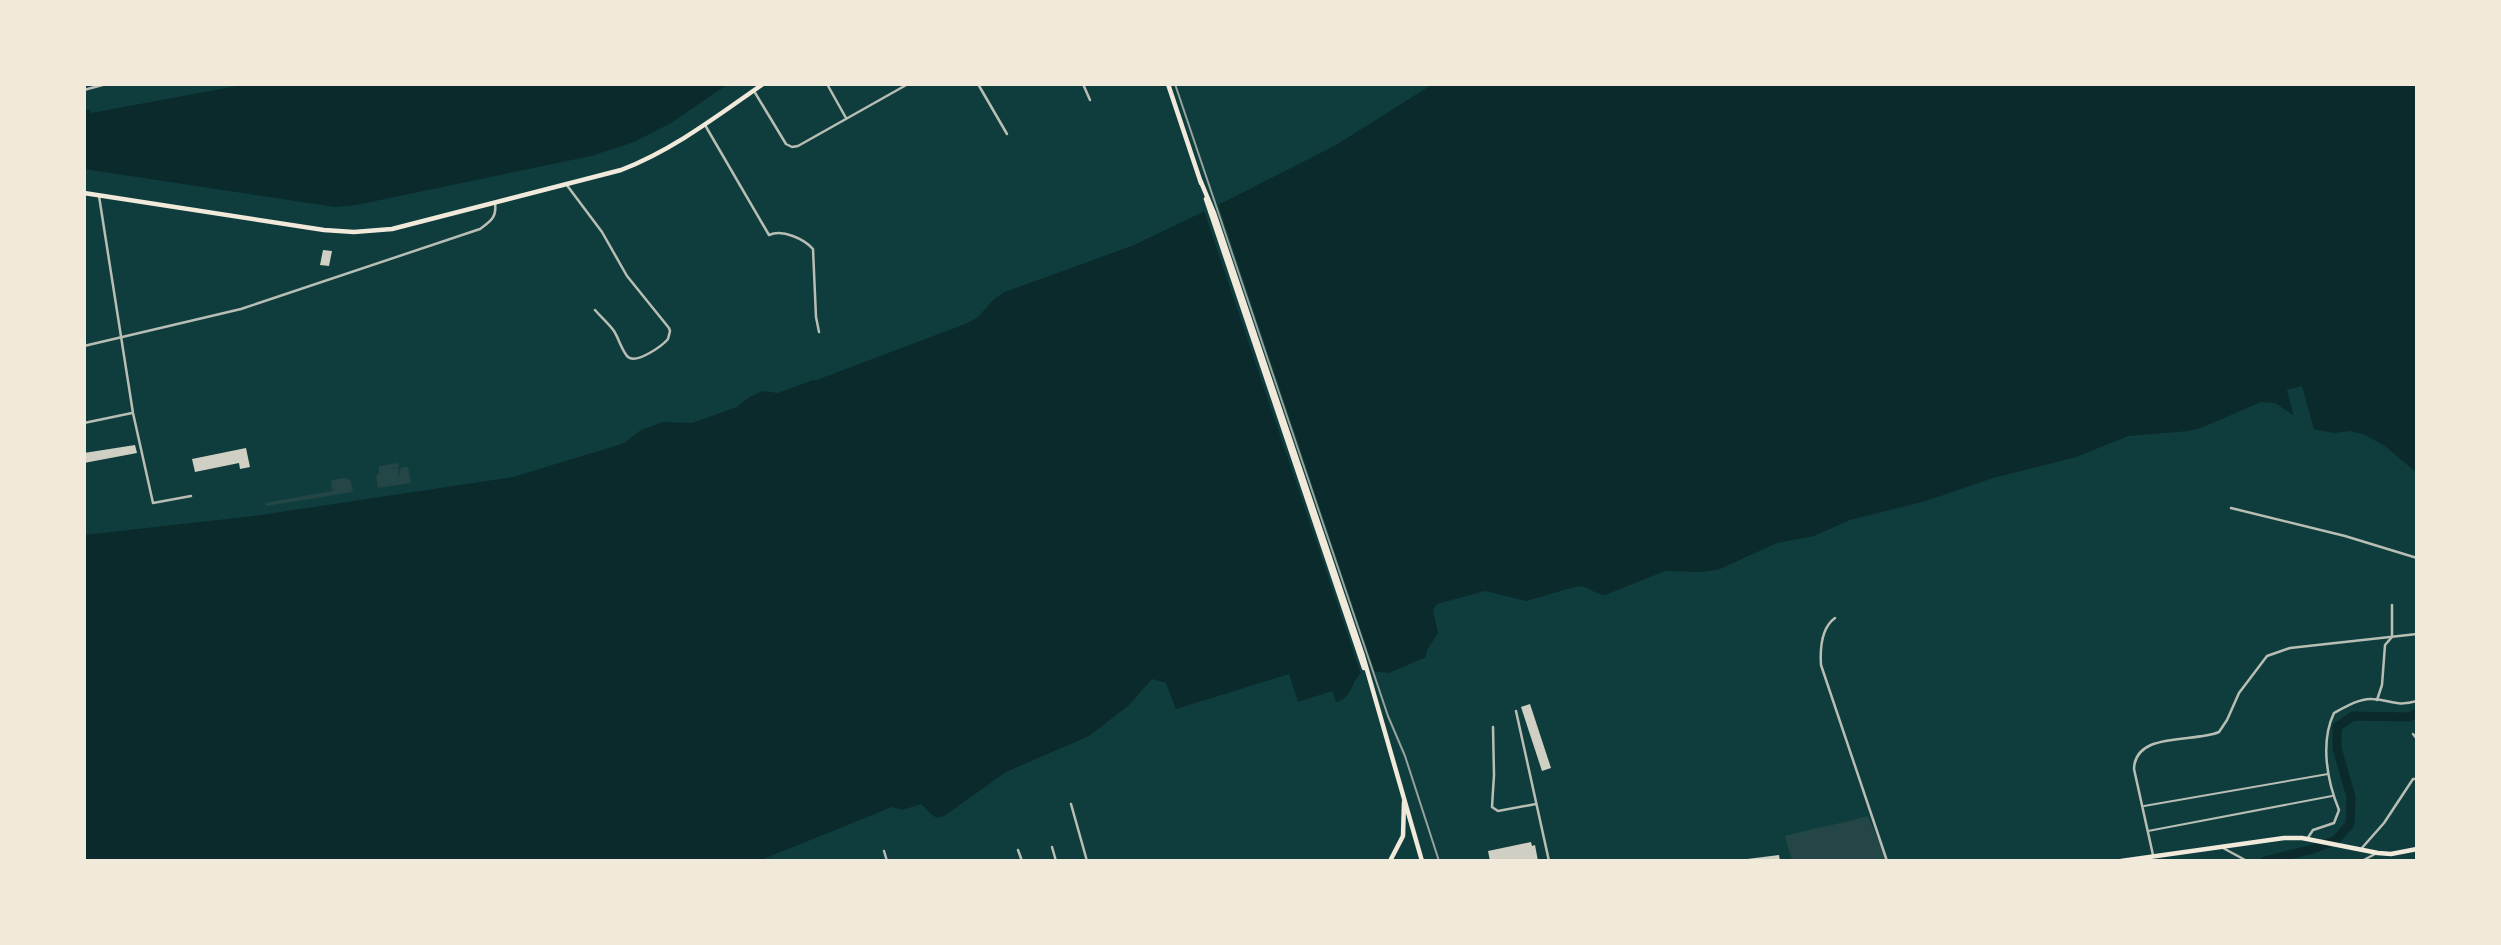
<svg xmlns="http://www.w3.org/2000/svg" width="2501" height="945" viewBox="0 0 2501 945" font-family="'Nunito Sans',sans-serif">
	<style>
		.green { fill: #244646 }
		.water { fill: #0a2a2b }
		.pier { fill: #0f3d3e }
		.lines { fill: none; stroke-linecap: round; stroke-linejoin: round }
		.river { stroke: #0a2a2b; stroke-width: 9 }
		.building { fill: #cfcfc3 }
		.service { stroke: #b8beb3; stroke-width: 2 }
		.minor { stroke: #b8beb3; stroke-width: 2.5 }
		.secondary { stroke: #f1e9da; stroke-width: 4.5 }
		.primary { stroke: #f1e9da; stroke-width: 4.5 }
		.rail { stroke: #97a49c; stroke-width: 2 }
	</style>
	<rect width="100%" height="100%" fill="#0f3d3e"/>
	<g class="green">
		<polygon points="398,463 399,467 392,469 399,468 398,480 401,468 408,467 411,483 378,488 376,476 379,473 379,466"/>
		<polygon points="346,478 351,481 353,492 266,506 265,503 332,491 335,488 332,489 331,480"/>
		<path d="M1868,816L1887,861H1792L1785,836C1814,828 1840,824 1868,816Z"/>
	</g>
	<g class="water">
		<polygon points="248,84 728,84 671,123 634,142 591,156 356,205 335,207 84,169 84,110 90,110 91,113"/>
		<path d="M1433,84H2417V473L2385,446L2365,435L2351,431L2333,433L2314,429L2275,403L2261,402L2203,427L2189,431L2128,436L2076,457L1993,478L1926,501L1850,520L1814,536L1777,543L1720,569L1703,572L1665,571L1605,595C1595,595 1589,586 1578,586L1526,601L1485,591L1437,604L1433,610L1438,633L1427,650L1426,657L1389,673L1371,671L1360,674C1350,685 1352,698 1336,702L1332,691L1298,702L1289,674L1176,709L1166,683L1152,679L1129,705L1089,736L1006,772L944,816C932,821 929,810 921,804L902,810L892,807L758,861H84V535L254,516L513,477L612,447L624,443L641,430L663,422L692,423L737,407L748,398L762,391L778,393L965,324C981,316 989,301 1004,292L1134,245L1232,198L1336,145Z"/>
	</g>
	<g class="pier">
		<polygon points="1217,201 1376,675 1362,677 1203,208"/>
		<polygon points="1133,242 1134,245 1004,292 995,298 977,318 965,324 814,381 813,377 973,317 993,296 1003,289"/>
		<polygon points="2302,386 2314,429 2313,432 2295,420 2287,390"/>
	</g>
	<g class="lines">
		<polyline class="river" points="2265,861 2313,849 2336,840 2350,824 2351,797 2337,748 2337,727 2353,716 2409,717 2417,713"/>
	</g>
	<g class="building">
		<polygon points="323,250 332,251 329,266 320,265"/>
		<polygon points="135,445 137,453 84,463 84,453"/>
		<polygon points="246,448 250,467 240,469 239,463 195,472 192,459"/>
		<polygon points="1530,704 1551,768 1542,771 1521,707"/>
		<polygon points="1531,842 1532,846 1535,845 1538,861 1490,861 1488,851"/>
		<polygon points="1779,855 1780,861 1747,861 1747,859"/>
	</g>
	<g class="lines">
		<g class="service">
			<polyline points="2144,806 2328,774"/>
			<polyline points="2148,831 2332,796"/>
		</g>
		<g class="minor">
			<polyline points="827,84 846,118"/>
			<polyline points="978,84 1007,134"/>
			<polyline points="1083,84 1090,100"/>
			<polyline points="84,90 106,84"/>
			<polyline points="754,91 786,144 792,147 798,146 908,84"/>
			<path d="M705,125L769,235C783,229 804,239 813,249L816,317L819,332"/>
			<path d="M566,184L602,232L627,276L669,328L670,331L668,339C662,346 637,364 628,357C622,351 619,339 614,331C609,324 601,317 595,310"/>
			<polyline points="99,196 133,413 153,503 191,496"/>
			<path d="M84,346L241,309L480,229C491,221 497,217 495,203"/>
			<polyline points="84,423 132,413"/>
			<polyline points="2231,508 2345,536 2417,558"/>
			<path d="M1835,618C1821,628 1820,649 1821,665L1887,861"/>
			<polyline points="2377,700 2382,685 2385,645 2392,637 2392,605"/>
			<polyline points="1516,711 1549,861"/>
			<polyline points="1493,727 1494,775 1492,807 1498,811 1536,804"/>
			<polyline points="2413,734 2417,739"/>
			<polyline points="1071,804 1087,861"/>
			<path d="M2307,839L2313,830L2334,823L2339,810C2327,781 2320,742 2334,713C2345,707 2360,698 2372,699C2392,700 2395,707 2417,701"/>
			<polyline points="1052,847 1056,861"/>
			<polyline points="2223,848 2247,861"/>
			<polyline points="2361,849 2384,823 2413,779 2417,779"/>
			<polyline points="1018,850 1022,861"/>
			<polyline points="884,851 887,861"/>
			<path d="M2153,855L2134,769C2135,731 2194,743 2219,732L2227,720L2239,693L2267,656L2290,648L2417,634"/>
			<polyline points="2362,861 2375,854"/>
		</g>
		<path class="secondary" d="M84,193L324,230L354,232L392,229L621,170C673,150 717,116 763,84"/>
		<g class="primary">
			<polyline points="1168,84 1201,183"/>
			<polyline points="1201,182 1214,213 1363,656 1422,861"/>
			<polyline points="1206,199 1364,668"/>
			<polyline points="1390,861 1403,836 1404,802"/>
			<polyline points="2121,861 2284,838 2302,838 2378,853 2391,854 2417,849"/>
		</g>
		<polyline class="rail" points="1175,84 1388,716 1405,756 1439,861"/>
	</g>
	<rect width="2501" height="945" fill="none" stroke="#f1e9da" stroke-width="172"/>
</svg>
